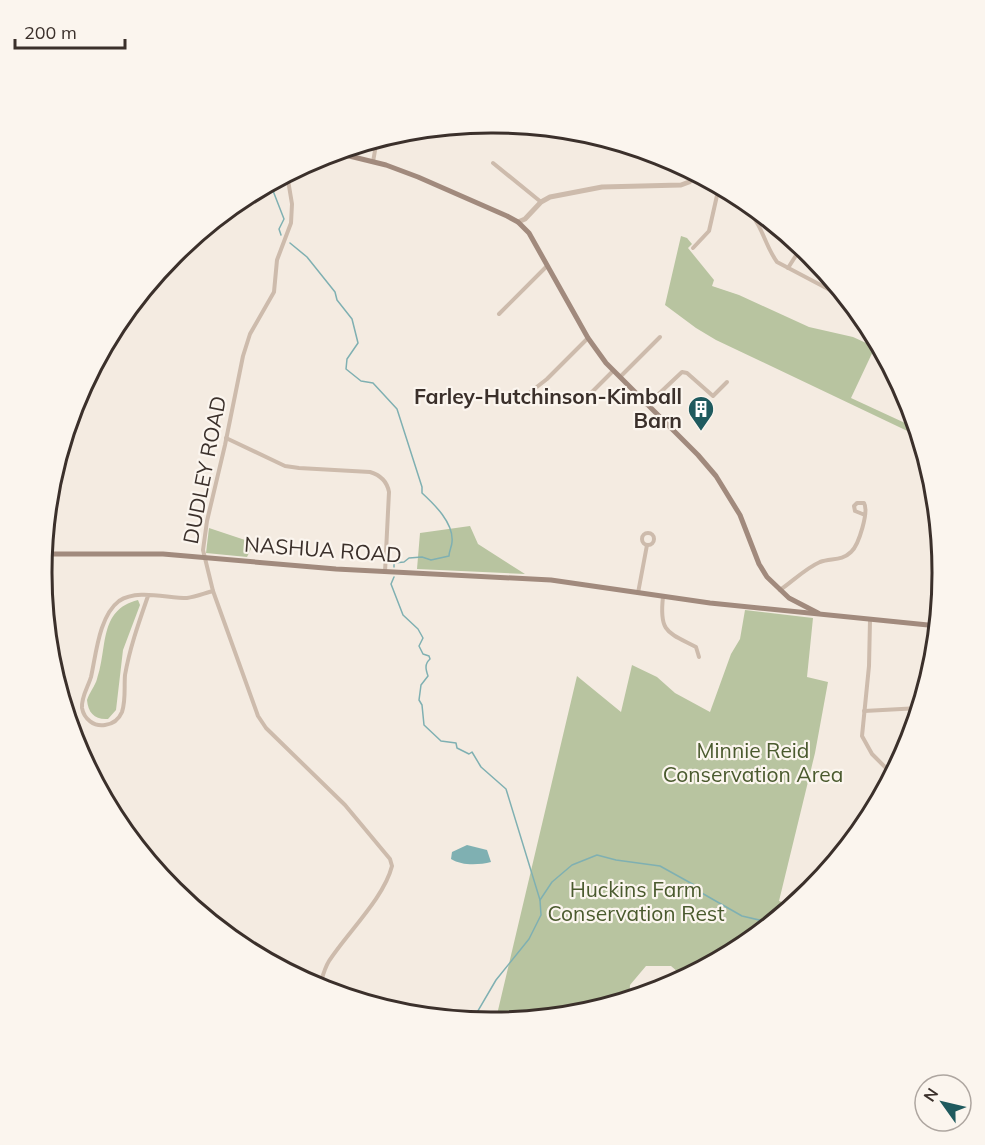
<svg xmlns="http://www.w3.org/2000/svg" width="985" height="1145" viewBox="0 0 985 1145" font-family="Mulish,sans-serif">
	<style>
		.green { fill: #b8c4a0 }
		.water { fill: #7fb0b2 }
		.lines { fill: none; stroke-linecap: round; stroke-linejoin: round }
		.stream { stroke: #7fb0b2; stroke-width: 1.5 }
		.minor { stroke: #cdbbac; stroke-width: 4 }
		.tertiary { stroke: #cdbbac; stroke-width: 5 }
		.secondary { stroke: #a18a7d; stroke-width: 5 }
		.labels { text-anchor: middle; stroke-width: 4.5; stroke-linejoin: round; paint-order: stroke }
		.poi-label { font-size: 21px; font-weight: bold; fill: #3b302b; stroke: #fbf5ee; text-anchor: end }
		.street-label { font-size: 21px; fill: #3b302b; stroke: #fbf5ee }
		.park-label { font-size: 21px; fill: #4a5a2e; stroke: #fbf5ee }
		.rim { fill: none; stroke: #3b302b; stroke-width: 3 }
	</style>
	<rect width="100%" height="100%" fill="#f4ebe1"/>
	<g class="green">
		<polygon points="681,236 687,238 692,244 688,248 714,280 712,286 739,295 809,327 853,337 875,347 851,398 918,429 920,437 716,340 696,328 665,305"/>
		<polygon points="470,526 478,544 525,574 417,569 420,533"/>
		<polygon points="209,528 254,543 247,557 206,553"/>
		<path d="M138,600L140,605L123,650L116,710L108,719C95,720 88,713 87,700C89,693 95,686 97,679C108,648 98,610 138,600Z"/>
		<polygon points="745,610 813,618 807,677 828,682 815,753 779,901 793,906 742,947 685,978 671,966 646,966 630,985 629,1000 580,1014 495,1023 577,676 621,712 632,665 657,677 675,693 710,712 731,654 740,639"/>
	</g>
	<path class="water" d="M467,845L487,850L491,862C479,865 462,866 451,859L452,852Z"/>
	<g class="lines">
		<g class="stream">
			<polyline points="270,183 284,219 279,229 281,235"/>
			<path d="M290,243L307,257L335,292L337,300L352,319L358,343L347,359L346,369L361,381L373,383L397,409L422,487V493C434,504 454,523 452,542C452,546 449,551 449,556L431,560L422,557L409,558L404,562L394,563V567"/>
			<path d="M394,577L391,584L403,615L418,629L423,638L419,646L423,654L429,656L430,659C424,664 426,670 428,676L421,685L419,700L422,705L424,725L441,741L456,743L457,748L469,754L472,752L481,767L506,789L540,900L541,915L529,939L496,980L472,1021"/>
			<polyline points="540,900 552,882 572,865 597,855 616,860 660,866 696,886 700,892 742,916 772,923"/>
		</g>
		<g class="minor">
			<polyline points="373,162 377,139"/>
			<polyline points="493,163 541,202"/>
			<path d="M287,174L292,204L291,223L277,260L274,292L250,334L243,356L225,445L207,521L203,550L213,591L258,716L266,728L345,805L390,859L392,866C384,898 347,933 329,961C324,969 322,979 319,988"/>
			<path d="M696,177C714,191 738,197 752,215C763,229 766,247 777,262L849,300"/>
			<polyline points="693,248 709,231 718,191"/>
			<polyline points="788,268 802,246"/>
			<polyline points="499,314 547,266"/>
			<polyline points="620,377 660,337"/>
			<polyline points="524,397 547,379 588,338"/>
			<polyline points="582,402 613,371"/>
			<polyline points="647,405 682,372 687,373 713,396 727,382"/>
			<path d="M226,438L285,466L299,468L370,472C380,475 387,481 389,492L385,572"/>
			<circle cx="648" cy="539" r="6"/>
			<polyline points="46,554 50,498 56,468"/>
			<path d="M780,590C793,581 806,568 820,562C831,558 842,561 851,552C859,545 869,511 864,503H857L854,506L855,511L865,515"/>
			<polyline points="638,593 647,545"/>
			<path d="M148,596C139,622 130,647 125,675C124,687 126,700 122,712C119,719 113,724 105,725C94,727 84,719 82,708C81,697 88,687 91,677C96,655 99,616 119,601C137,589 166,598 187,598C196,597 205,593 213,591"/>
			<path d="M663,597C659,632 667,632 696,647L699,657"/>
			<polyline points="870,620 869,666 862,736 872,754 893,775"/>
			<polyline points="864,711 920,708"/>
			<polyline points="648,994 653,985 661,982 670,986"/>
		</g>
		<polyline class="tertiary" points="518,222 525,219 541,202 550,197 602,187 681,185 689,182 699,174"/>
		<g class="secondary">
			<polyline points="333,152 386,165 418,177 507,216 518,222 529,233 588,338 606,363 698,455 716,476 740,515 759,564 767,577 789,598 818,613"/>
			<polyline points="44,554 163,554 336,569 551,580 710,603 938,626"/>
		</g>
	</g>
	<defs>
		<g id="building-pin" transform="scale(1.35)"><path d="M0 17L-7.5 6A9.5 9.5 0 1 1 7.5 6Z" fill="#1f5a5e" stroke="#fbf5ee"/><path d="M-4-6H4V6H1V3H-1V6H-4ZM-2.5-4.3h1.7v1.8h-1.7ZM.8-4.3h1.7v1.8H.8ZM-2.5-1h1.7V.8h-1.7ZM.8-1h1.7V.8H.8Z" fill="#fff"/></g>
	</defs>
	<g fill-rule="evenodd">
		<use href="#building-pin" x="701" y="409"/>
	</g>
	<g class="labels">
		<g class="poi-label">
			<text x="682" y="404">Farley-Hutchinson-Kimball<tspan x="682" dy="24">Barn</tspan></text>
		</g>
		<g class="street-label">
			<text transform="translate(205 470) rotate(-79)" y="7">DUDLEY ROAD</text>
			<text transform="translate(323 550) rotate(4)" y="7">NASHUA ROAD</text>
		</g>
		<g class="park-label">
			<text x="753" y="758">Minnie Reid<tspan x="753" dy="24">Conservation Area</tspan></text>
			<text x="636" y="897">Huckins Farm<tspan x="636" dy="24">Conservation Rest</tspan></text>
		</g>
	</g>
	<path d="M0 0H985V1145H0ZM491 133H493A439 439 0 0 1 932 572V573A439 439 0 0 1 493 1012H491A439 439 0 0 1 52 573V572A439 439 0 0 1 491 133Z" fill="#fbf5ee" fill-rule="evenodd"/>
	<path class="rim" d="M491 133H493A439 439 0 0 1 932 572V573A439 439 0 0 1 493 1012H491A439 439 0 0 1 52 573V572A439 439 0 0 1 491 133Z"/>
	<g transform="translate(943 1103) rotate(304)"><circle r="28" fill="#fbf5ee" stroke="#aea6a0" stroke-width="1.5"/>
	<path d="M0-4.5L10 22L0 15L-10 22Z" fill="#1f5a5e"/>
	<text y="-9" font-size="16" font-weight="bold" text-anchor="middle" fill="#3b302b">N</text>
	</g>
	<path d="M15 39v9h110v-9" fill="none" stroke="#3b302b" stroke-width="3"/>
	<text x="24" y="39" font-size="18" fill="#3b302b" stroke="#fbf5ee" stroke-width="4.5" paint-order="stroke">200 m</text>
</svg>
